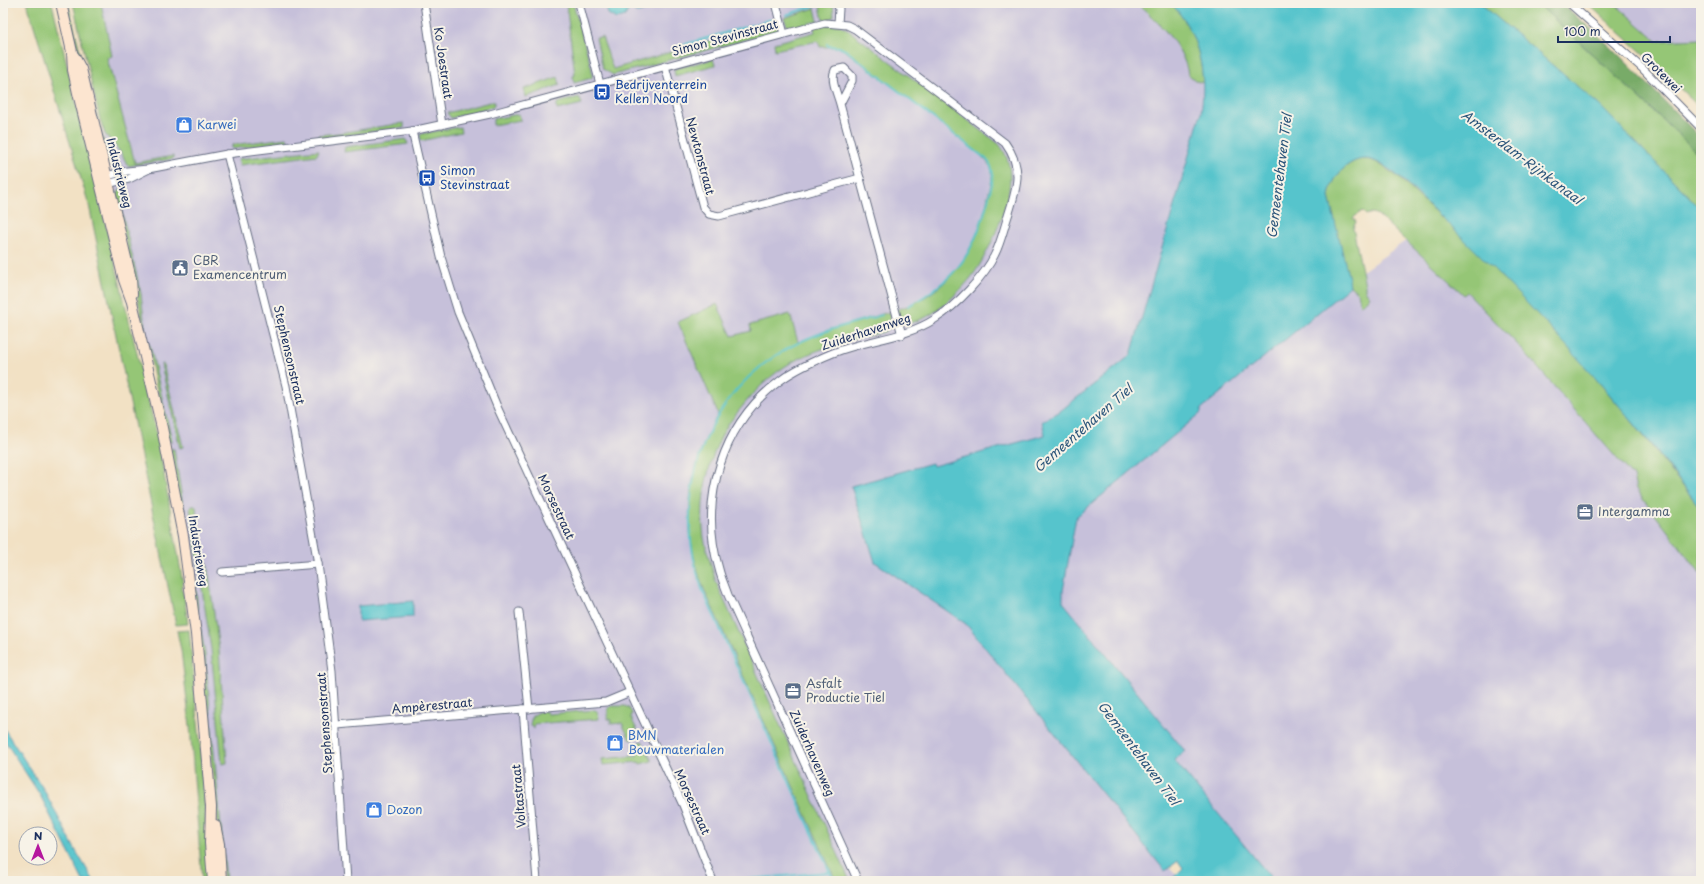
<svg xmlns="http://www.w3.org/2000/svg" width="1704" height="884" viewBox="0 0 1704 884" font-family="'Playpen Sans',sans-serif">
	<style>
		.industrial { fill: #c6c0da }
		.green { fill: #95c676; stroke: #587a6a }
		.forest { fill: #78ab67; stroke: #4a6d62 }
		.water { fill: #56c4cc; stroke: #387a95 }
		.lines { fill: none; stroke-linecap: round; stroke-linejoin: round }
		.stream { stroke: #56c4cc; stroke-width: 2 }
		.minor-casing { stroke: #666d82; stroke-width: 9 }
		.secondary-casing { stroke: #666d82; stroke-width: 12 }
		.minor { stroke: #fff; stroke-width: 7 }
		.secondary { stroke: #fce5d0; stroke-width: 10 }
		.labels { text-anchor: middle; stroke-width: 4; stroke-linejoin: round; paint-order: stroke }
		.street-label { font-size: 12px; fill: #1b2f5e; stroke: #f7f3e8 }
		.transit-label { font-size: 12px; fill: #164399; stroke: #f7f3e8; text-anchor: start }
		.shop-label { font-size: 12px; fill: #366cbe; stroke: #f7f3e8; text-anchor: start }
		.service-label { font-size: 12px; fill: #4e5e75; stroke: #f7f3e8; text-anchor: start }
		.water-label { font-size: 13px; font-style: italic; fill: #2a547a; stroke: #f7f3e8 }
	</style>
	<rect width="100%" height="100%" fill="#f7f3e8"/>
	<filter id="ink" filterUnits="userSpaceOnUse"><feTurbulence type="fractalNoise" baseFrequency=".025" numOctaves="2"/><feDisplacementMap in="SourceGraphic" scale="8" xChannelSelector="R" yChannelSelector="G"/><feConvolveMatrix kernelMatrix="1 2 1 2 8 2 1 2 1" color-interpolation-filters="sRGB"/></filter>
	<filter id="wash" filterUnits="userSpaceOnUse"><feTurbulence type="fractalNoise" baseFrequency=".012" numOctaves="4" result="noise"/><feDisplacementMap in="SourceGraphic" scale="16" xChannelSelector="R" yChannelSelector="G"/><feGaussianBlur stdDeviation="0.9" result="paint"/><feColorMatrix in="noise" values="0 0 0 0 0 0 0 0 0 0 0 0 0 0 0 0 0 1.4 0 .05"/><feComposite in="paint" operator="in"/></filter>
	<g filter="url(#wash)">
		<rect width="100%" height="100%" fill="#f2e1c4"/>
		<g class="industrial">
			<polygon points="75,3 1191,3 1221,57 1140,354 972,620 1181,881 223,881 193,551"/>
			<polygon points="1591,3 1701,3 1701,57 1664,60"/>
			<polygon points="1427,226 1701,537 1701,881 1266,881 1163,762 1057,601 1073,513 1341,286"/>
		</g>
		<g class="green">
			<polygon points="27,3 52,3 158,440 179,560 183,584 181,588 184,595 188,624 176,625 89,205"/>
			<path d="M65,3H68L100,131L106,146L123,169C116,167 110,165 107,158Z"/>
			<polygon points="73,3 101,3 112,56 107,58 135,163 173,156 173,159 128,166 121,153 105,134 100,120"/>
			<polygon points="566,3 573,3 592,70 592,78 574,83 573,76 575,75"/>
			<polygon points="833,3 834,16 829,20 823,20 820,6"/>
			<path d="M1137,3H1171C1192,26 1201,52 1203,83L1196,81L1188,74C1183,45 1158,22 1137,3Z"/>
			<polygon points="1480,3 1537,3 1677,133 1701,157 1701,209 1600,106"/>
			<polygon points="1587,3 1614,3 1657,41 1701,39 1701,109 1657,66"/>
			<polygon points="815,8 818,21 788,28 784,18"/>
			<polygon points="777,21 779,31 613,75 603,69 596,38 602,37 613,69"/>
			<path d="M813,25H840L847,29L999,144C1007,154 1010,165 1010,178C1010,205 987,259 969,280C959,292 944,306 930,315C924,319 915,321 908,324L899,318L896,310C951,293 977,249 988,196C990,187 995,174 990,166C983,155 968,146 958,138C922,108 884,81 847,52L838,47H820L818,41L775,50L774,43L815,32Z"/>
			<polygon points="713,59 715,65 675,76 674,69"/>
			<polygon points="558,77 560,85 526,97 524,89"/>
			<polygon points="579,97 582,104 557,110 557,103"/>
			<polygon points="494,101 494,106 451,118 447,113"/>
			<polygon points="519,114 521,120 493,125 493,119"/>
			<path d="M404,123V128C375,130 347,137 318,138V135L340,133Z"/>
			<polygon points="460,127 461,132 421,141 420,134"/>
			<polygon points="287,138 288,141 232,149 232,145"/>
			<polygon points="406,139 408,144 344,152 345,147"/>
			<polygon points="319,150 317,155 240,165 238,159"/>
			<path d="M1362,159L1371,160L1378,163L1398,177L1476,250L1523,298L1578,358L1627,415L1701,509V574L1642,498L1636,489L1633,477L1518,345L1467,292L1464,295L1378,215L1372,213L1366,215L1362,211L1353,218L1356,222L1353,228L1365,285V290L1370,297L1360,305L1358,293L1350,286L1329,197C1331,179 1344,163 1362,159Z"/>
			<polygon points="124,184 125,193 121,208 141,294 147,345 150,345 172,441 168,442 116,196"/>
			<path d="M717,304L732,336L751,331L750,325L790,314L798,342L828,330L889,312C891,320 890,323 887,331C858,339 827,345 800,358C779,368 760,385 746,402C738,412 730,421 724,431C707,463 699,502 704,538C707,553 712,567 716,582L850,881H836L704,589C680,528 686,470 718,414L678,322Z"/>
			<polygon points="161,364 163,364 183,447 180,448"/>
			<polygon points="170,449 174,449 182,499 193,557 198,613 205,654 226,881 224,881 195,611"/>
			<polygon points="192,506 196,506 197,521 203,561 207,562 219,650 227,763 222,764 211,649 190,508"/>
			<polygon points="189,630 200,742 210,881 202,881 190,726 181,650 177,631"/>
			<polygon points="612,706 625,706 629,708 632,713 631,718 640,736 630,740 622,723 611,724 611,719 608,719 608,708"/>
			<polygon points="595,710 598,712 599,719 534,724 534,729 530,725 532,716 539,712 546,711 548,714"/>
			<polygon points="642,741 652,761 640,764 639,762 603,765 602,759 637,756 633,745"/>
		</g>
		<polygon class="forest" points="1537,3 1561,3 1612,48 1701,138 1701,157 1677,133"/>
		<g class="water">
			<polygon points="605,3 652,3 648,10 638,13 630,8 625,16 616,19 608,14"/>
			<path d="M1171,3H1480L1600,106L1701,209V509C1623,404 1536,308 1442,218C1425,202 1394,167 1372,160C1351,154 1331,177 1329,197L1349,279L1350,286L1348,288L1201,409V413L1076,517L1063,591V602L1185,751L1174,760L1273,880L1272,881H1173L1172,879L1183,868L1178,861L1165,871L966,624L875,562L851,486L932,463L933,466L1045,435L1042,421L1059,412L1131,355L1201,113C1207,72 1199,34 1171,3Z"/>
			<polygon points="413,601 413,617 358,621 358,606"/>
			<polygon points="3,727 44,790 76,851 94,881 83,881 40,795 3,738"/>
		</g>
		<g class="lines">
			<g class="stream">
				<polyline points="786,15 823,3"/>
				<path d="M827,44L828,46L839,47L847,51L986,159C997,171 992,182 989,196C975,252 959,278 908,306"/>
				<polyline points="676,47 773,19"/>
				<polyline points="727,881 830,872"/>
				<path d="M834,881L702,589C672,504 698,407 775,356C808,334 845,325 882,315"/>
			</g>
		</g>
	</g>
	<g filter="url(#ink)">
		<g class="lines">
			<g class="minor-casing">
				<g id="minor">
					<polyline points="424,3 442,125"/>
					<polyline points="579,3 600,84"/>
					<polyline points="776,3 784,34"/>
					<polyline points="837,3 839,9 838,23"/>
					<polyline points="1569,3 1643,69 1701,128"/>
					<polyline points="665,66 703,207 709,214 719,216 860,178"/>
					<path d="M840,104C837,93 830,80 835,70L844,68L852,76V81L840,104L902,335"/>
					<polyline points="412,131 441,257 458,312 498,409 683,805 713,881"/>
					<polyline points="227,154 286,386 318,564 332,671 346,881"/>
					<path d="M103,179L106,176L127,171L148,169L227,154L412,131L490,114L825,23L847,25L855,29L1005,143C1024,169 1017,187 1008,216C1004,228 1001,242 995,254C985,276 956,306 935,319C904,339 867,339 833,353C816,360 797,368 781,380C723,422 698,499 719,569C721,578 725,586 728,595L858,881"/>
					<polyline points="106,184 129,179 147,170"/>
					<polyline points="222,572 318,564"/>
					<polyline points="519,612 529,709"/>
					<polyline points="523,709 537,881"/>
					<polyline points="337,725 606,702 630,692"/>
				</g>
			</g>
			<g class="secondary-casing">
				<g id="secondary">
					<polyline points="61,3 72,52 73,70 78,93 124,280 132,302 162,428 183,536 196,634 211,807 210,843 213,881"/>
					<polyline points="74,56 81,69 131,279 132,294"/>
					<polyline points="215,825 219,844 221,881"/>
				</g>
			</g>
			<use href="#minor" class="minor"/>
			<use href="#secondary" class="secondary"/>
		</g>
	</g>
	<defs>
		<g id="bus-square" transform="scale(0.9)"><rect x="-9" y="-9" width="18" height="18" rx="4" fill="#1a4fb4" stroke="#f7f3e8"/><path d="M-5-6H5V4H4V6H2V4H-2V6H-4V4H-5ZM-3.5-4V0h7V-4ZM-3.5 1.2v1.5H-2V1.2ZM2 1.2v1.5H3.5V1.2Z" fill="#fff"/></g>
		<g id="shop-square" transform="scale(0.9)"><rect x="-9" y="-9" width="18" height="18" rx="4" fill="#3f7fe0" stroke="#f7f3e8"/><path d="M-5-2.5h2.3a2.7 3.5 0 0 1 5.4 0H5L5.5 6h-11ZM-1.5-2.5h3a1.5 2.3 0 0 0-3 0Z" fill="#fff"/></g>
		<g id="civic-square" transform="scale(0.9)"><rect x="-9" y="-9" width="18" height="18" rx="4" fill="#5c6f8a" stroke="#f7f3e8"/><path d="M-.6-6.5H3V-4.5H.6V-3L4-1V1h2V6H-6V1h2V-1L-.6-3ZM-1.2 2.5V6h2.4V2.5Z" fill="#fff"/></g>
		<g id="office-square" transform="scale(0.9)"><rect x="-9" y="-9" width="18" height="18" rx="4" fill="#5c6f8a" stroke="#f7f3e8"/><path d="M-6-3h4V-5.5h4V-3h4V5H-6ZM-1-4.5V-3h2v-1.5ZM-6 0V1H6V0Z" fill="#fff"/></g>
	</defs>
	<g fill-rule="evenodd">
		<use href="#bus-square" x="602" y="92"/>
		<use href="#shop-square" x="184" y="125"/>
		<use href="#bus-square" x="427" y="178"/>
		<use href="#civic-square" x="180" y="268"/>
		<use href="#office-square" x="1585" y="512"/>
		<use href="#office-square" x="793" y="691"/>
		<use href="#shop-square" x="615" y="743"/>
		<use href="#shop-square" x="374" y="810"/>
	</g>
	<g class="labels">
		<g class="street-label">
			<text transform="translate(725 38) rotate(-15)" y="4">Simon Stevinstraat</text>
			<text transform="translate(443 63) rotate(82)" y="4">Ko Joestraat</text>
			<text transform="translate(1661 73) rotate(45)" y="4">Grotewei</text>
			<text transform="translate(700 156) rotate(75)" y="4">Newtonstraat</text>
			<text transform="translate(119 173) rotate(76)" y="4">Industrieweg</text>
			<text transform="translate(866 332) rotate(-18)" y="4">Zuiderhavenweg</text>
			<text transform="translate(289 355) rotate(77)" y="4">Stephensonstraat</text>
			<text transform="translate(556 507) rotate(65)" y="4">Morsestraat</text>
			<text transform="translate(198 551) rotate(81)" y="4">Industrieweg</text>
			<text transform="translate(432 706) rotate(-5)" y="4">Ampèrestraat</text>
			<text transform="translate(325 723) rotate(-94)" y="4">Stephensonstraat</text>
			<text transform="translate(812 753) rotate(66)" y="4">Zuiderhavenweg</text>
			<text transform="translate(519 796) rotate(-95)" y="4">Voltastraat</text>
			<text transform="translate(692 802) rotate(66)" y="4">Morsestraat</text>
		</g>
		<g class="transit-label">
			<text x="615" y="89">Bedrijventerrein<tspan x="615" dy="14">Kellen Noord</tspan></text>
			<text x="440" y="175">Simon<tspan x="440" dy="14">Stevinstraat</tspan></text>
		</g>
		<g class="shop-label">
			<text x="197" y="129">Karwei</text>
			<text x="628" y="740">BMN<tspan x="628" dy="14">Bouwmaterialen</tspan></text>
			<text x="387" y="814">Dozon</text>
		</g>
		<g class="service-label">
			<text x="193" y="265">CBR<tspan x="193" dy="14">Examencentrum</tspan></text>
			<text x="1598" y="516">Intergamma</text>
			<text x="806" y="688">Asfalt<tspan x="806" dy="14">Productie Tiel</tspan></text>
		</g>
		<g class="water-label">
			<text transform="translate(1522 157) rotate(37)" y="5">Amsterdam-Rijnkanaal</text>
			<text transform="translate(1279 176) rotate(-83)" y="5">Gemeentehaven Tiel</text>
			<text transform="translate(1083 428) rotate(-41)" y="5">Gemeentehaven Tiel</text>
			<text transform="translate(1139 753) rotate(53)" y="5">Gemeentehaven Tiel</text>
		</g>
	</g>
	<rect width="1704" height="884" fill="none" stroke="#f7f3e8" stroke-width="16"/>
	<g transform="translate(38 846)"><circle r="19" fill="#f7f3e8" stroke="#9fa5b1"/>
	<path d="M0-3L7 15L0 10L-7 15Z" fill="#b5179e"/>
	<text y="-6" font-size="11" font-weight="bold" text-anchor="middle" fill="#1b2f5e">N</text>
	</g>
	<path d="M1558 36v6h112v-6" fill="none" stroke="#1b2f5e" stroke-width="2"/>
	<text x="1564" y="36" font-size="12" fill="#1b2f5e" stroke="#f7f3e8" stroke-width="3" paint-order="stroke">100 m</text>
</svg>
